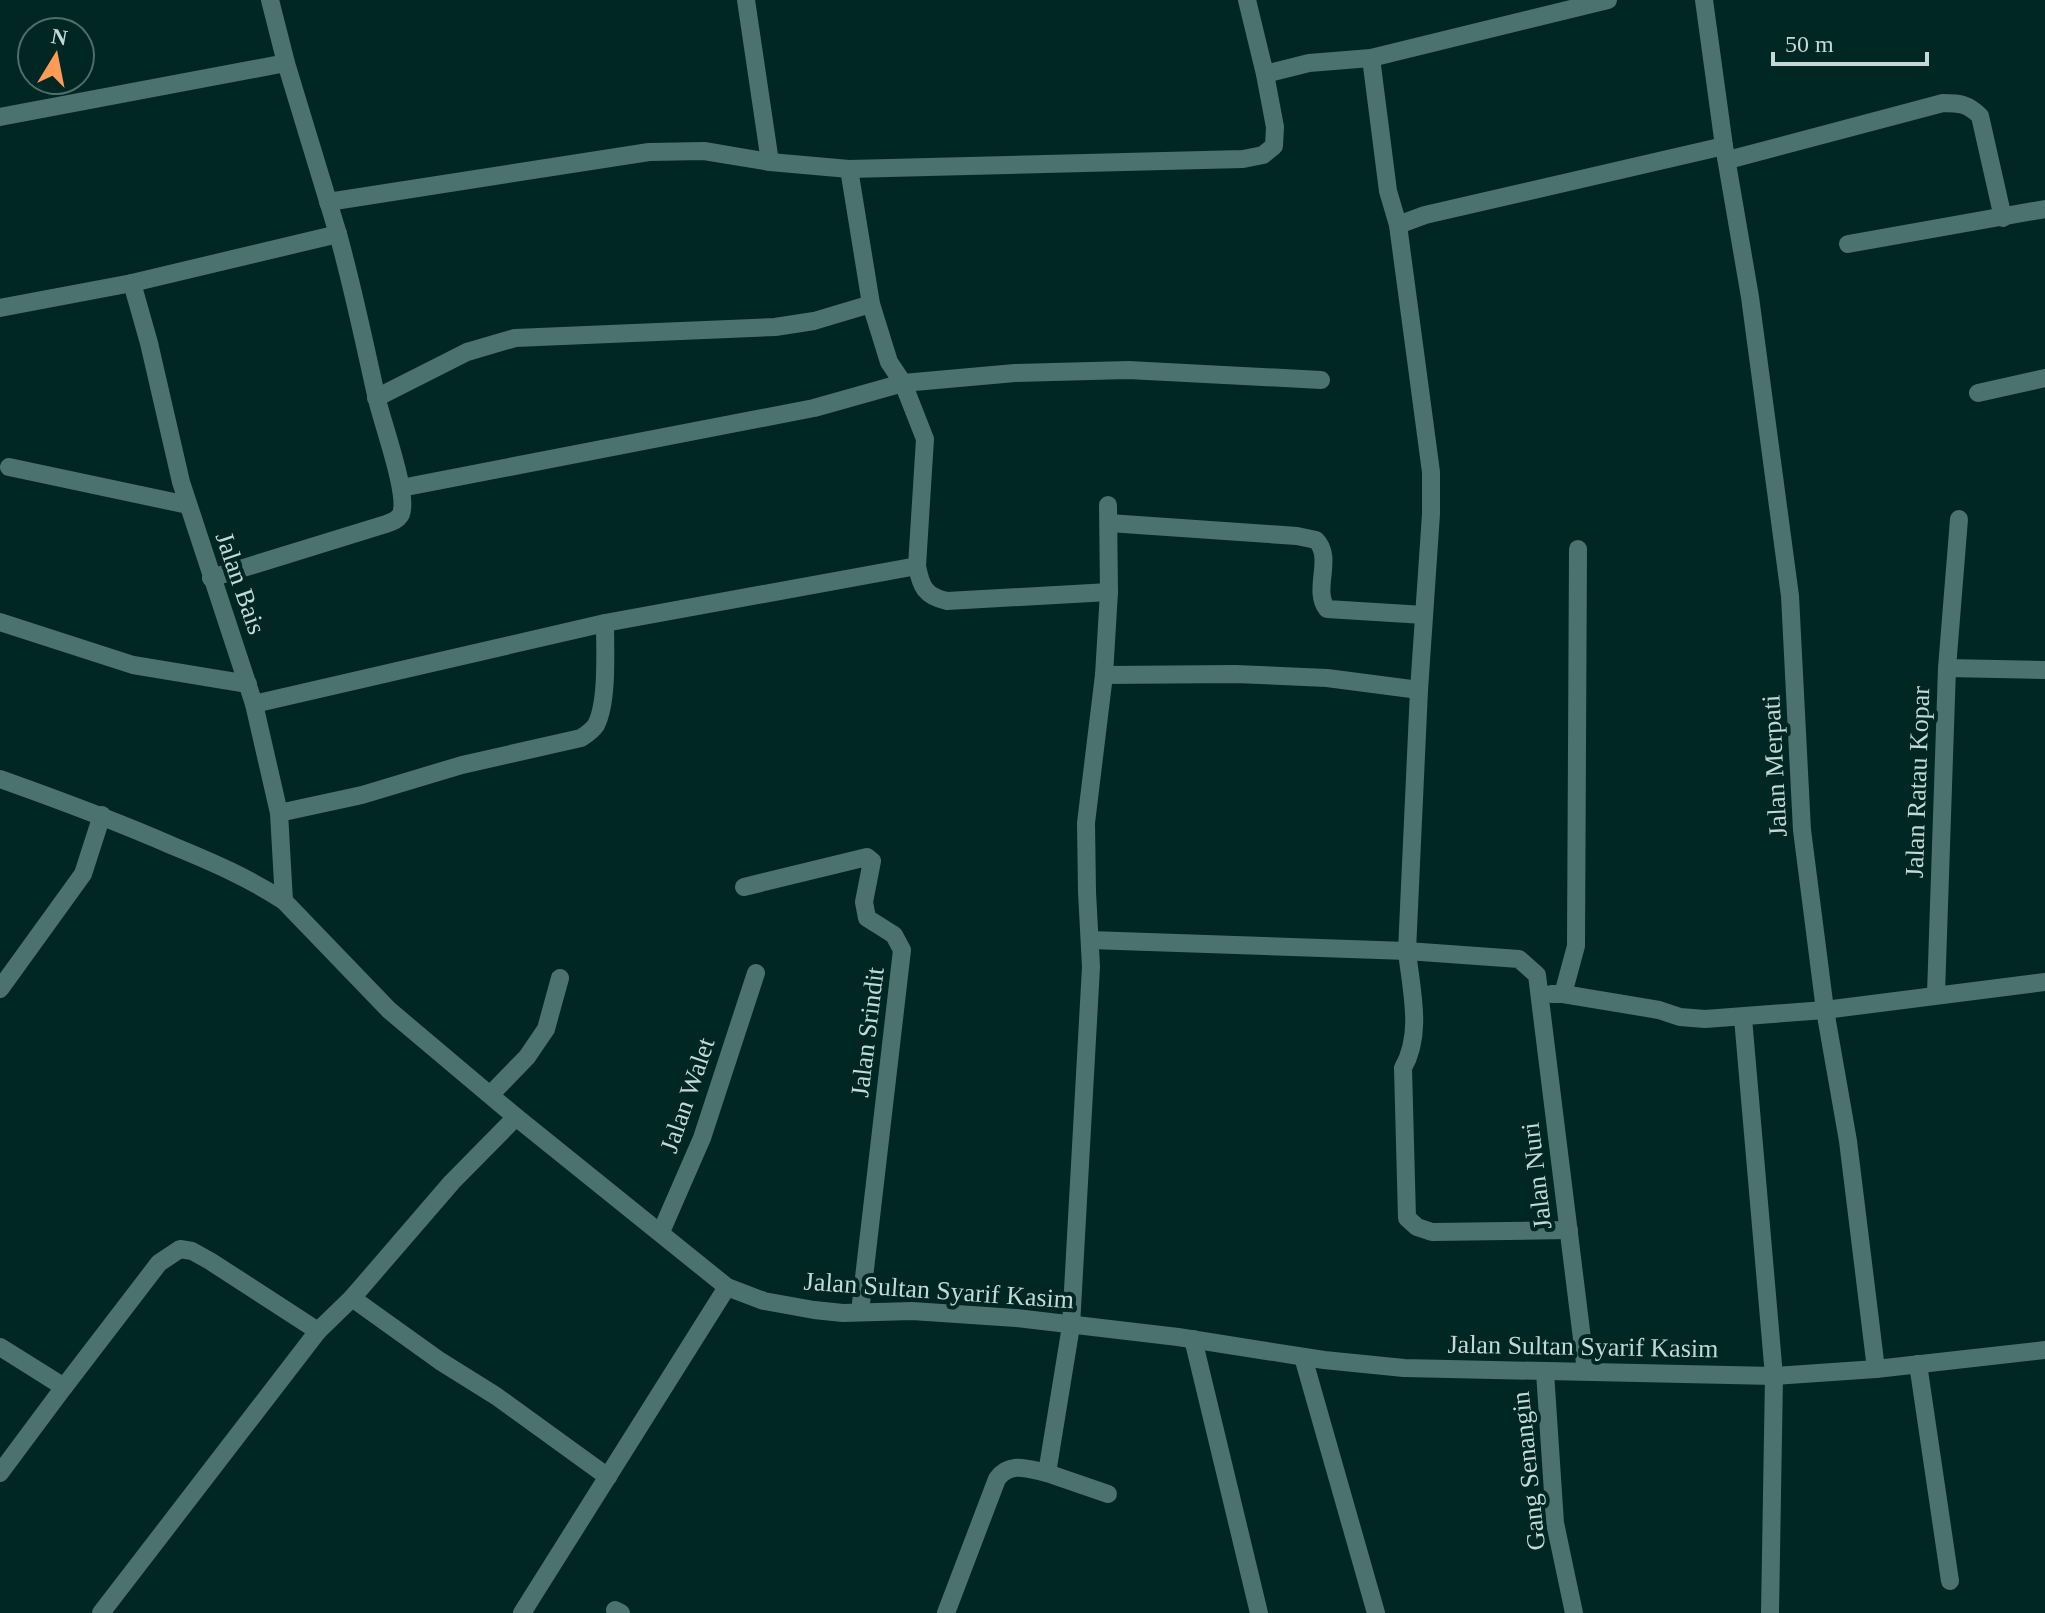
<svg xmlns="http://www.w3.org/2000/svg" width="2045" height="1613" viewBox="0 0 2045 1613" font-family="Georgia,serif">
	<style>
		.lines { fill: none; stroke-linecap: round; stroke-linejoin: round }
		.street { stroke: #4b726e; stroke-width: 18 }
		.labels { text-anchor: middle; stroke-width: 8; stroke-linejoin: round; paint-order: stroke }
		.street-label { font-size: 26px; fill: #c4d9d6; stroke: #002724 }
	</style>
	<rect width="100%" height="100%" fill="#002724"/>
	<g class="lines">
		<g class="street">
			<polyline points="746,0 770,162"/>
			<polyline points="1247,0 1265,74 1309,63 1371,58 1608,0"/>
			<polyline points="1704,0 1724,146 1750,297 1790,596 1802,830 1825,1010 1848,1141 1876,1369"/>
			<polyline points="1371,58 1388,191 1398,225 1425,215 1724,146"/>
			<polyline points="0,117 286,63"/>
			<path d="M1728,160L1943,103C1960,103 1968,104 1980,116L2003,218"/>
			<polyline points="328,202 649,152 704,151 770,162 849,169 1243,159 1263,155 1274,146 1275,127 1265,74"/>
			<polyline points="1398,225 1431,472 1431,514 1419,690 1407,951 1519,959 1537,975 1586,1371"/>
			<polyline points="1848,244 2045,209"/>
			<polyline points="132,283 149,343 181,482 254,704 279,813 284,901"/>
			<polyline points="0,308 132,283 338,234 286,63 270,0"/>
			<polyline points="1978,393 2045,378"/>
			<polyline points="376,398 467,352 515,338 775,327 814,321 871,304"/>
			<polyline points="9,467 188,505"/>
			<polyline points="401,488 814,408 903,383 1015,373 1128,370 1321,380"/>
			<path d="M1109,523L1297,536L1316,540C1334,558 1312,590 1327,609L1424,615"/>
			<path d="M917,566C921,587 925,596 947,601L1109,592"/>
			<path d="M211,578L386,524C392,522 398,520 401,514C409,494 381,420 376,395C364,341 353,288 338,234"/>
			<polyline points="0,622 133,665 248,684"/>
			<polyline points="1947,668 1959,519"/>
			<polyline points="1104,675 1236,674 1327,678 1419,690"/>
			<polyline points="254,704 605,623 917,566 925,439 903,383 889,362 871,304 849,169"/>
			<path d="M0,779C59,800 116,821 173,846C212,862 249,878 284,901L389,1010L516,1117L727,1287L764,1301L814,1310L843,1313L912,1311L1016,1318L1178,1337L1324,1360L1404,1368L1774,1376L1876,1369L2045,1350"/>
			<path d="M279,813L362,795L462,765L581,738C587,734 592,731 596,725C608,702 605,650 605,623"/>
			<polyline points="744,887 867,857 872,861 864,902 867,918 894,935 902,950 860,1312"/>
			<path d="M1090,940L1407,951C1411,990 1423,1033 1403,1068L1407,1218L1417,1227L1432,1232L1569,1230"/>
			<polyline points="0,989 83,874 102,815"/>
			<polyline points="1551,994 1563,994 1576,946 1578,549"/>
			<polyline points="1563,994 1659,1010 1680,1017 1705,1019 1825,1010 2045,982"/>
			<polyline points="1936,994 1947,668 2045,670"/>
			<polyline points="1743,1018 1774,1376 1770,1613"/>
			<polyline points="491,1094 527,1057 546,1029 560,978"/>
			<polyline points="661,1232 702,1138 756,973"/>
			<polyline points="352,1298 440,1361 496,1396 608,1477"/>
			<polyline points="1193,1339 1259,1613"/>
			<polyline points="0,1347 64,1387 159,1263 180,1249 192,1251 210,1261 318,1331 352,1298 452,1182 516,1117"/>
			<polyline points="1303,1357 1376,1613"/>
			<polyline points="1918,1364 1950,1581"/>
			<polyline points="1545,1372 1555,1523 1574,1613"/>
			<polyline points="0,1473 64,1387"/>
			<polyline points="1047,1473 1108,1494"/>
			<polyline points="615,1610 621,1613"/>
			<polyline points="101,1613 318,1331"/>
			<polyline points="522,1613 727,1287"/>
			<path d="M946,1613L997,1479C1010,1461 1028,1469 1047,1473L1071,1326L1091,967L1087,892L1086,823L1104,675L1109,592L1108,505"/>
		</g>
	</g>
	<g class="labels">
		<g class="street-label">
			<text transform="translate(241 583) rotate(71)" y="9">Jalan Bais</text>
			<text transform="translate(1774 766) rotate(-93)" y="9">Jalan Merpati</text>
			<text transform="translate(1917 782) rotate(-88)" y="9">Jalan Ratau Kopar</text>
			<text transform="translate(867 1032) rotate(-83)" y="9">Jalan Srindit</text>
			<text transform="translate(687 1095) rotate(-71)" y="9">Jalan Walet</text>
			<text transform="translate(1536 1176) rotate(-97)" y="9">Jalan Nuri</text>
			<text transform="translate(939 1290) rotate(4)" y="9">Jalan Sultan Syarif Kasim</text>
			<text transform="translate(1583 1346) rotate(1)" y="9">Jalan Sultan Syarif Kasim</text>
			<text transform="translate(1528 1471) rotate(-96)" y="9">Gang Senangin</text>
		</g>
	</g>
	<g transform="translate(56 56) rotate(10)"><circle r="38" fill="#002724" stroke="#4e6e6b" stroke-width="2"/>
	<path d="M0-6L14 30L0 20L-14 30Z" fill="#fe9c57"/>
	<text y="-12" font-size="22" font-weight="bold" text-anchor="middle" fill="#c4d9d6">N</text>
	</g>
	<path d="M1773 52v12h154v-12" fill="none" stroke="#c4d9d6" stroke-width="4"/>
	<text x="1785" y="52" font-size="24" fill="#c4d9d6" stroke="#002724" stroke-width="6" paint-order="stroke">50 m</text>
</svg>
